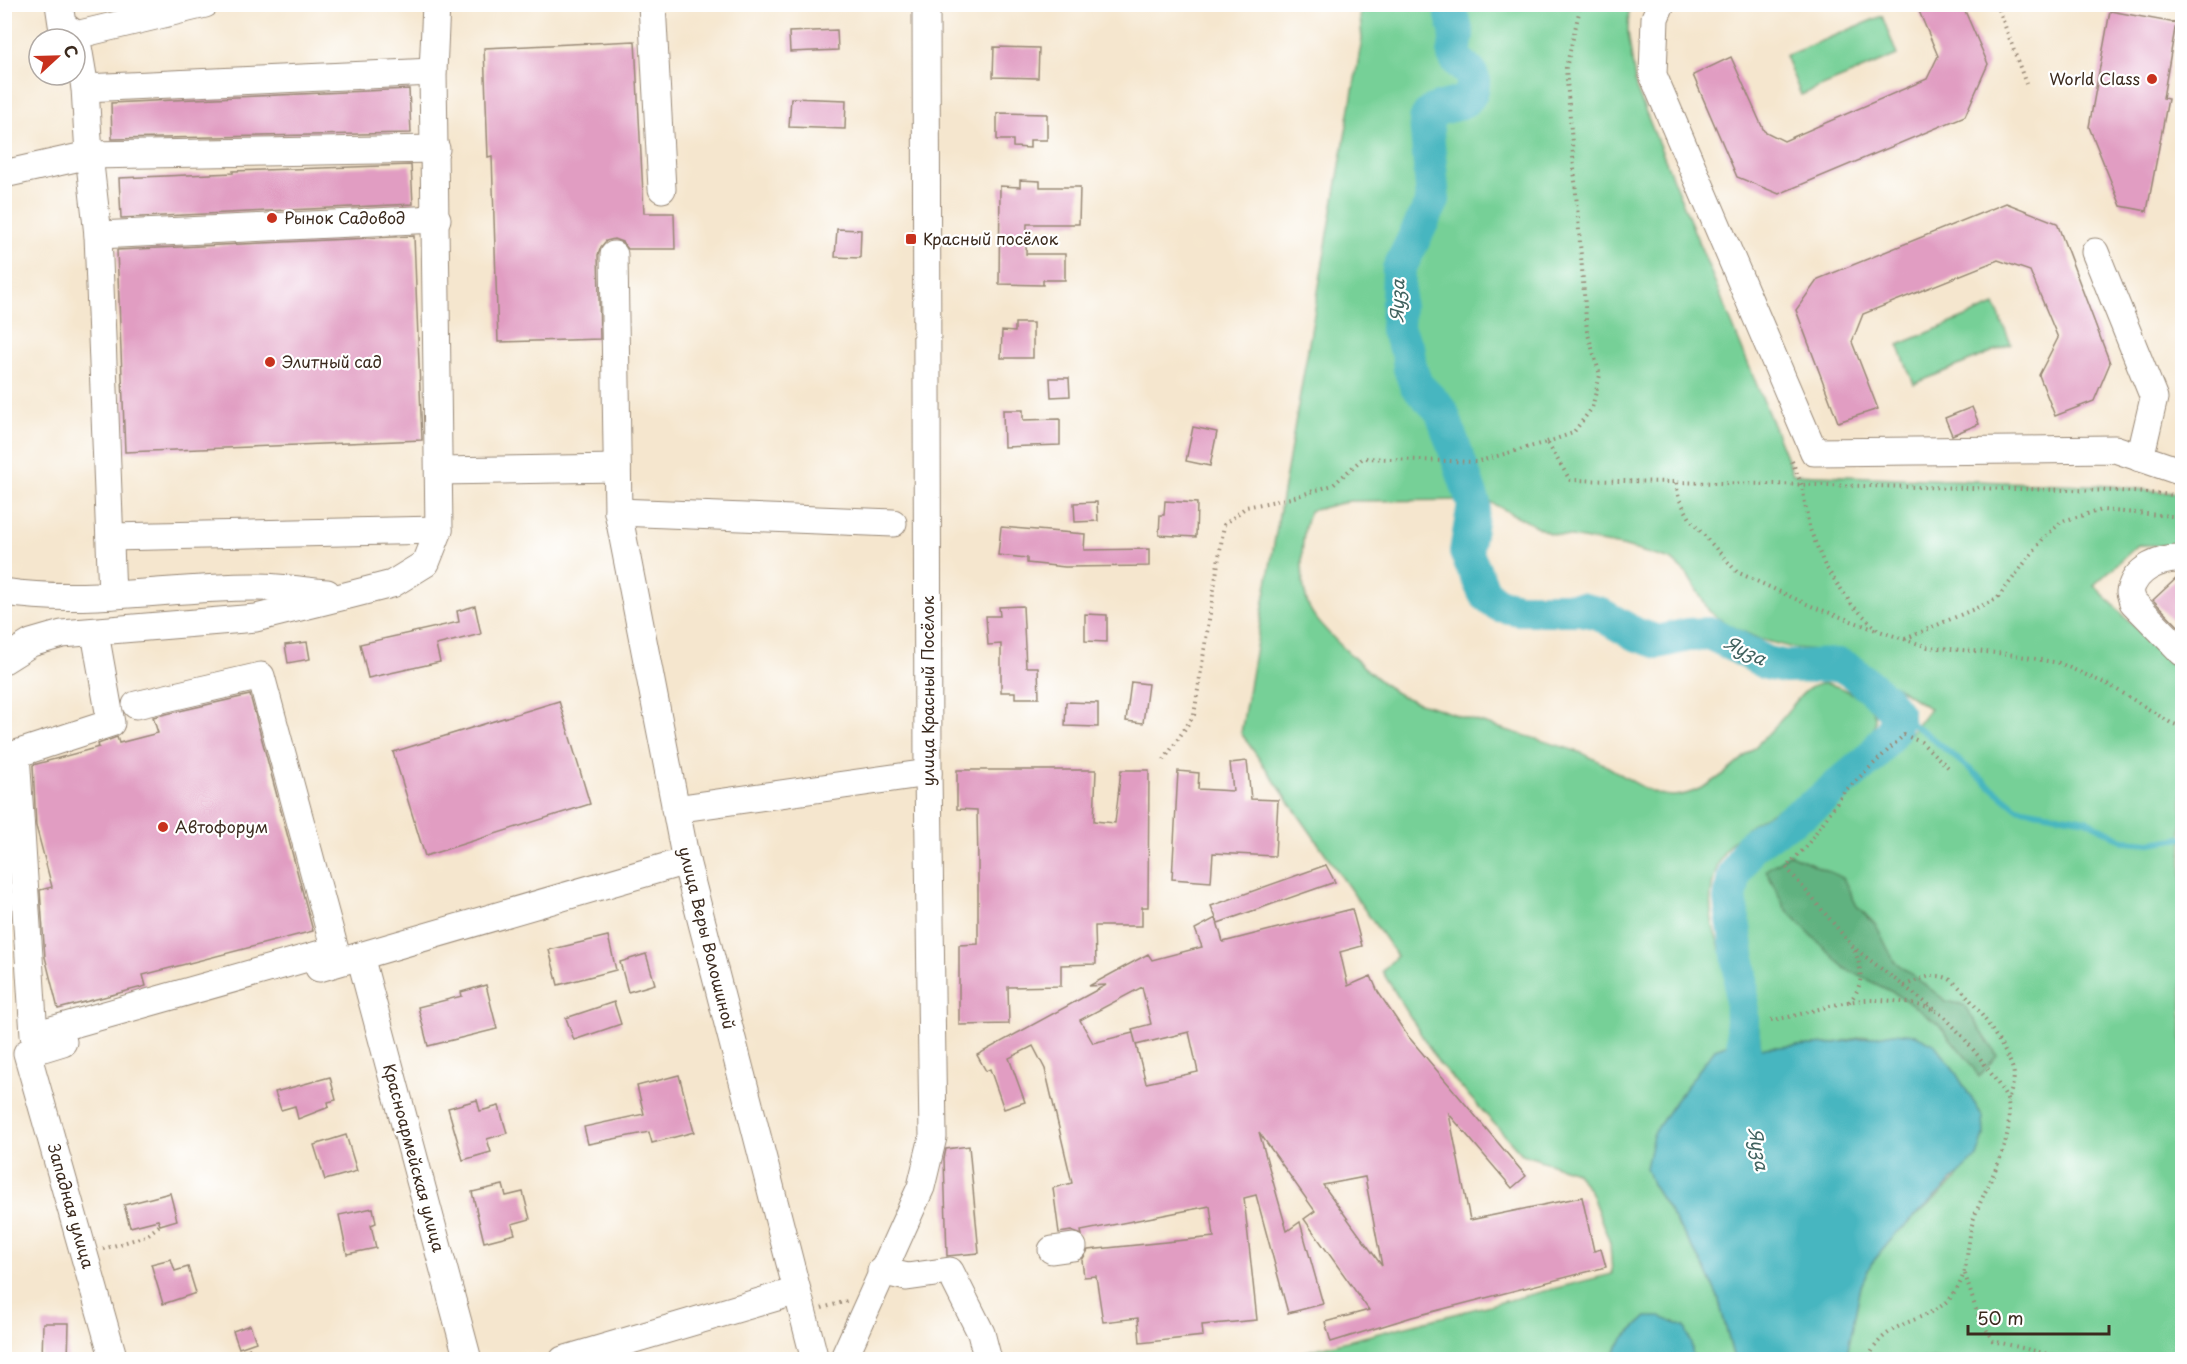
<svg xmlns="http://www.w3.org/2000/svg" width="2187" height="1364" viewBox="0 0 2187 1364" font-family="'Playpen Sans',sans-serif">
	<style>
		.green { fill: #76d097; stroke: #587d5a; stroke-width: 1.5 }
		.forest { fill: #60b280; stroke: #4e6e4f; stroke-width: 1.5 }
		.water { fill: #47b6c0; stroke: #41706f; stroke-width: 1.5 }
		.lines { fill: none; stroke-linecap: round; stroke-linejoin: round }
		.stream { stroke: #47b6c0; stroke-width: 6 }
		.river { stroke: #47b6c0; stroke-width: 34 }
		.building { fill: #e19dc2; fill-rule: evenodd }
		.minor-casing { stroke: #988876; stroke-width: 29 }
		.path { stroke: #988876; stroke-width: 4; stroke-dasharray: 1.5 4.5; stroke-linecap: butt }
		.minor { stroke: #fff; stroke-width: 27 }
		.poi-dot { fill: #c8321e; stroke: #fff; stroke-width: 2 }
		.labels { text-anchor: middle; stroke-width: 4.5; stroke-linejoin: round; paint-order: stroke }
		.poi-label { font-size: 16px; fill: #3b2a1e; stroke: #fff; text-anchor: start }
		.street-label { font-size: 16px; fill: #3b2a1e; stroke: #fff }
		.water-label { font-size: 18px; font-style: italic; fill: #40625f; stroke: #fff }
	</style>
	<rect width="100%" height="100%" fill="#fff"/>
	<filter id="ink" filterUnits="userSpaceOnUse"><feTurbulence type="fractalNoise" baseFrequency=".0167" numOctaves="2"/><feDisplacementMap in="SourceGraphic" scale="12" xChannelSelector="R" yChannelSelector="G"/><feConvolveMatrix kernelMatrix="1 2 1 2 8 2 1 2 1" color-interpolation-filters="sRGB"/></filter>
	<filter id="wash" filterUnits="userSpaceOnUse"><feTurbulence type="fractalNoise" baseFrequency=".008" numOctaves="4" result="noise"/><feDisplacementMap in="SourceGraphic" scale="24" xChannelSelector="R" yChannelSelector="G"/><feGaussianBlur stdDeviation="1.35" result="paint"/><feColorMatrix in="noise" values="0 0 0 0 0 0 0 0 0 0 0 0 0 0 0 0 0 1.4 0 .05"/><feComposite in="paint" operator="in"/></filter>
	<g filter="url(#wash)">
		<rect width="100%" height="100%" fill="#f5e6ce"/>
		<g class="green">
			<path d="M1359,5H1629L1628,32L1636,88L1793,474L2112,486L2182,494V546L2138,545L2094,585L2182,675V1359H1846L1861,1286L1871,1264L1895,1235L1957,1179L1983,1117L1968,1094L1868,1036L1830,1044L1761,1048L1744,909L1746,879L1756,862L1842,799L1904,740L1930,709L1861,664L1830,651L1793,648L1759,639L1727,624L1709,611L1687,574L1671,560L1622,546L1549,533L1486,500L1349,501L1310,511C1300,534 1299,586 1310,609C1320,629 1380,684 1400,695C1412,702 1427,705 1439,709C1484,725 1530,736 1576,751C1606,760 1642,795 1672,796C1710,796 1756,747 1781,720C1792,708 1803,687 1820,684C1830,682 1844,689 1853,694C1862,700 1870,704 1874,714C1883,734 1837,776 1820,786C1790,806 1755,815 1731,843C1711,868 1706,903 1715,933C1720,948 1726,962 1728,979C1730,1000 1728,1022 1729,1044L1715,1049L1652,1184L1705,1268L1718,1297L1734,1359H1693L1691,1342L1675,1322L1647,1317L1623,1339L1610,1359H1276L1612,1274L1610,1243L1590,1191L1575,1172L1522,1154L1438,1062L1382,971L1397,956L1241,733L1362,39Z"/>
			<polygon points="1882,16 1897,55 1801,95 1785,56"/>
			<polygon points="1995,305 2011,344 1914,384 1898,345"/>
		</g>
		<polygon class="forest" points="1790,854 1843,878 1857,906 1876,925 1894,961 1946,1001 1964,1005 1997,1055 1979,1077 1969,1061 1939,1025 1898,995 1844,968 1785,908 1766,870"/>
		<g class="water">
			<polygon points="1894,1033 1916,1035 1934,1044 1949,1062 1983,1117 1984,1136 1977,1157 1895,1235 1871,1264 1861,1286 1846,1359 1734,1359 1718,1297 1705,1268 1652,1184 1646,1168 1653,1135 1673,1104 1715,1049 1729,1044 1761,1048 1830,1044"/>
			<polygon points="1647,1317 1660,1317 1685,1327 1691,1342 1693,1359 1610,1359 1623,1339"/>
		</g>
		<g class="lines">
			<polyline class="stream" points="1897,715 1923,731 2017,808 2086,820 2125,841 2151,843 2182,838"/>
			<path class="river" d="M1449,4L1457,34L1454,55C1458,65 1473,70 1473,81C1473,115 1432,99 1426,120L1433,200L1399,269L1397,330L1408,351L1410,368L1416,385L1441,410L1474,504L1466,552L1485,594L1499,605L1519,609H1580L1598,613L1635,634L1658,642L1688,635L1712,634L1767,663L1786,667L1839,665L1850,670L1885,699L1897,715L1893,730L1871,758L1816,804L1750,846L1734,876L1730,899L1741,975L1742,1026L1749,1093"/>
		</g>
		<g id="blocks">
			<g class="building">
				<polygon points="1916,4 1962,4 1988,64 1965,116 1779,194 1737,177 1693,75 1731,57 1764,131 1784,141 1927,79 1938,56"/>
				<polygon points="2110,11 2176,23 2163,98 2168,99 2147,211 2121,206 2089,127"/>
				<polygon points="837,30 838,50 790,52 789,32"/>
				<polygon points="635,41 644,213 674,213 675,249 628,249 622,242 614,239 606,241 601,247 598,255 600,339 498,342 492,156 488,157 484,48"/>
				<polygon points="994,47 1039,48 1038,78 993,77"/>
				<polygon points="409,89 411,133 112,139 111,103"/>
				<polygon points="791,98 846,100 845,129 789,127"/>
				<polygon points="997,113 1047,114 1047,140 1030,140 1030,148 1013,147 1013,140 997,140"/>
				<polygon points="411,165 413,204 121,218 119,178 233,173 233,171"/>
				<polygon points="1020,180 1040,181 1040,187 1080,187 1079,224 1027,224 1026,254 1065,254 1065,280 1043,280 1043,285 999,284 1000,186 1020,187"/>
				<polygon points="2006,203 2057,223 2110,363 2094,401 2055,416 2039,375 2058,338 2030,271 1998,260 1863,314 1852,342 1878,409 1838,422 1796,310 1818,279"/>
				<polygon points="837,229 861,230 860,258 835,257"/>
				<polygon points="414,236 422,440 125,452 117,250"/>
				<polygon points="1015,323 1033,323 1033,358 1001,358 1002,331 1015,332"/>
				<polygon points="1050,378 1069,378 1070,396 1051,397"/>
				<polygon points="1972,407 1979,424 1952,435 1945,418"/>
				<polygon points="1003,410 1023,410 1023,420 1060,419 1060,445 1004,447"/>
				<polygon points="1193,427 1217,432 1210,466 1186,461"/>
				<polygon points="1165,501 1197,503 1196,537 1159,535 1160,515 1164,515"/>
				<polygon points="1097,502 1098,521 1075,522 1074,503"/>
				<polygon points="1001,527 1085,534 1084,550 1149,549 1149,566 1065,567 1027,563 1027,558 998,555"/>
				<polygon points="2180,575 2182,575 2182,630 2153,600"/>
				<polygon points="475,606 481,634 436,645 440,662 368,678 360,644 459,622 457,611"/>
				<polygon points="1023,606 1026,667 1038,667 1039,698 1015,698 1015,692 1001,692 1001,644 988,645 986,616 1000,616 999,607"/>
				<polygon points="1085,614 1107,615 1107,642 1085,641"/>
				<polygon points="307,642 310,659 288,663 285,645"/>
				<polygon points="1131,682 1148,684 1143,723 1126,721"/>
				<polygon points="250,695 313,931 143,975 146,986 58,1009 45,957 40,890 52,887 36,826 33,765 99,747 98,744 117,737 119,743 158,733 153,717"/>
				<polygon points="559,701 590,804 425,856 393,752"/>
				<polygon points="1066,702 1098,703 1098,727 1065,726"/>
				<polygon points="1247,761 1251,799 1278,800 1275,856 1213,853 1211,882 1172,879 1178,771 1199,773 1198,789 1233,791 1230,763"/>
				<polygon points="957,770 1096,770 1094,821 1115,823 1121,770 1149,770 1148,907 1142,907 1142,926 1095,926 1096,964 1061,965 1061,986 1008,987 1009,1024 959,1025 959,945 978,944 978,865 977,810 957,809"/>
				<path d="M1326,865L1335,882L1218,923L1216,918L1223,942L1352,909L1362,946L1340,952L1348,986L1371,976L1378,992L1407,1035L1526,1176L1512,1188L1449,1114L1470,1220L1582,1197L1594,1251L1601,1249L1606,1267L1412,1317L1331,1342L1325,1322L1369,1310L1304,1219L1315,1211L1259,1132L1287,1231L1300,1222L1323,1304L1288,1313L1256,1195L1244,1198L1257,1320L1202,1325L1203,1336L1140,1343L1138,1318L1103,1322L1096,1276L1084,1277L1082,1260L1088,1250L1214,1237L1210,1206L1081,1231L1082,1235L1071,1231L1059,1233L1053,1188L1072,1183L1045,1069L1033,1046L1009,1058L1025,1102L1004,1109L990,1069L986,1071L977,1055L1106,985L1089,986L1148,954L1152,960L1202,947L1195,929L1216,918L1211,906ZM1142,987L1151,1024L1132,1029L1136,1045L1189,1032L1198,1072L1146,1083L1133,1033L1093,1043L1080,1020ZM1365,1177L1382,1266L1323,1185Z"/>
				<polygon points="608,936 616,970 558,985 549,950"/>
				<polygon points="646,954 655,984 628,992 620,962"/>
				<polygon points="486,985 497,1029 428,1046 418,1007 462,996 461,992"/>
				<polygon points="614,1002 621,1024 574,1040 566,1018"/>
				<polygon points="679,1075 694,1132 652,1143 649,1132 588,1144 584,1127 644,1114 637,1086"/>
				<polygon points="330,1077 336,1100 328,1102 329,1107 298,1119 295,1106 281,1110 275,1092"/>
				<polygon points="477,1100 480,1111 499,1106 507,1133 487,1139 491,1152 463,1160 448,1108"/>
				<polygon points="346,1135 357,1171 325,1180 314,1145"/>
				<polygon points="969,1146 979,1253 947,1256 944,1159 946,1149"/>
				<polygon points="503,1185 506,1196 523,1192 530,1219 512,1224 515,1234 484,1242 472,1192"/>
				<polygon points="170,1193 177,1220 160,1225 158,1220 130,1227 124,1205"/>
				<polygon points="373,1208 376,1223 371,1225 376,1248 347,1254 339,1215"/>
				<polygon points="171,1259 175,1271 188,1267 196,1293 163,1304 151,1264"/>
				<polygon points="43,1323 69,1323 68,1359 42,1359"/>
				<polygon points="250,1325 256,1342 239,1348 233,1331"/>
			</g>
		</g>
	</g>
	<g filter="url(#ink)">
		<use href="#blocks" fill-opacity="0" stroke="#988876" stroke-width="1.5"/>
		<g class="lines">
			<g class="minor-casing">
				<g id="minor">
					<polyline points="59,4 62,24 76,35"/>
					<polyline points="652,4 662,189"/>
					<polyline points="1661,4 1655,18 1653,75 1814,452 2115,449 2182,472"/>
					<polyline points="85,88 433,72"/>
					<polyline points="4,174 89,155 436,149"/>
					<polyline points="98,235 437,219"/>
					<polyline points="2095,252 2154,398 2140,458"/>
					<polyline points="614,255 618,512 686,861 815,1360"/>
					<polyline points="439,471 617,468"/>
					<polyline points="618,512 893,523"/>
					<polyline points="110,537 439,530"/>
					<path d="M2182,559C2161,558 2135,568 2130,592L2133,602L2182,652"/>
					<path d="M4,592C89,605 174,586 258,587C281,587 304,591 327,593"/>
					<polyline points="112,595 98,235 89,155 85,88 76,35 205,4"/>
					<polyline points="95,633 111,723 16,754 34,1035 335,950 261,676 136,705"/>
					<polyline points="4,660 31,643 62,634 256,618 349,595 392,584 426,563 439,530 433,72 436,4"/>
					<polyline points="675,809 928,773"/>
					<polyline points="360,956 468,1360"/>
					<polyline points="319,968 686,861"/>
					<polyline points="63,1042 27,1053 114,1360"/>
					<polyline points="1052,1250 1073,1247"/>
					<polyline points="881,1271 907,1277 950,1271 981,1333 988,1360"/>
					<polyline points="563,1360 797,1291"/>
					<polyline points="843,1360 921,1187 933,1137 928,773 926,4"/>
				</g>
			</g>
			<g class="path">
				<polyline points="1997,4 2026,84"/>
				<polyline points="1547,442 1573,433 1592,408 1600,375 1587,331 1566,68 1581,4"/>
				<polyline points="1792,461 1802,486 1809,527 1825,566 1852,605 1879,631 1928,647 2008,654 2059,663 2111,686 2171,723 2182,727"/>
				<polyline points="1676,483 1679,499 1692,522 1737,572 1811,606 1876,630"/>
				<polyline points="1905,639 1997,599 2042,540 2062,521 2102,510 2182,517"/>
				<polyline points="1164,760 1194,715 1224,525 1246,507 1291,498 1333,485 1363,458 1476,462 1547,442 1570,480 2118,491 2176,495"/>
				<path d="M1904,986C1918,980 1931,972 1947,978C1964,984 2009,1052 2013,1070C2016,1079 2010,1093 2008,1102"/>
				<path d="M1849,1002C1865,985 1862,969 1854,949"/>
				<polyline points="1934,1009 1854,948 1786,867 1806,847 1844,792 1904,735 1921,742 1951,770"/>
				<path d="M1771,1020C1805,1016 1839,999 1873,1000C1893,1000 1918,1003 1936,1011C1951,1018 2004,1086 2008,1103C2009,1111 2009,1123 2008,1130C2003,1160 1986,1187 1975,1215C1966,1239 1970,1267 1957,1289C1935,1326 1885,1314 1868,1360"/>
				<polyline points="103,1249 146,1236 160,1225"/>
				<polyline points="1965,1274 1977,1313 1993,1341 2073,1360"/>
				<polyline points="822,1308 847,1301"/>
				<polyline points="248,1348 254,1360"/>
			</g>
			<use href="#minor" class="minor"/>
		</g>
	</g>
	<g class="poi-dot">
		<circle cx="2152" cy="79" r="6"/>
		<circle cx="272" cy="218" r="6"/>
		<rect x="905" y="233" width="12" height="12" rx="3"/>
		<circle cx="270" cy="362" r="6"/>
		<circle cx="163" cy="827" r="6"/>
	</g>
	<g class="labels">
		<g class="poi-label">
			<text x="2140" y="85" text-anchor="end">World Class</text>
			<text x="284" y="224">Рынок Садовод</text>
			<text x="923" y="245">Красный посёлок</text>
			<text x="282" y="368">Элитный сад</text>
			<text x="175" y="833">Автофорум</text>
		</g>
		<g class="street-label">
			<text transform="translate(928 691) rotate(-90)" y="6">улица Красный Посёлок</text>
			<text transform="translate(707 938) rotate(76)" y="6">улица Веры Волошиной</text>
			<text transform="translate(414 1158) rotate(75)" y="6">Красноармейская улица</text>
			<text transform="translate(71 1206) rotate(74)" y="6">Западная улица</text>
		</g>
		<g class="water-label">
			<text transform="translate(1398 301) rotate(-89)" y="6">Яуза</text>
			<text transform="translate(1745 651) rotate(26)" y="6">Яуза</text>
			<text transform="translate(1758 1149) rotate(80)" y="6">Яуза</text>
		</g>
	</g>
	<rect width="2187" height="1364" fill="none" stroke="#fff" stroke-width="24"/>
	<g transform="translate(57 57) rotate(68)"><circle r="28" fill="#ffffff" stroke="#b1aaa5" stroke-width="1.5"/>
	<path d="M0-4.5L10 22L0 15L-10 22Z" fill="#c8321e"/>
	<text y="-9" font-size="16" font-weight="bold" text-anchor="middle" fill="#3b2a1e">С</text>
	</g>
	<path d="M1968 1325v9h141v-9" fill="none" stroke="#3b2a1e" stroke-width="3"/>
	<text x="1977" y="1325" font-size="18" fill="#3b2a1e" stroke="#ffffff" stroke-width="4.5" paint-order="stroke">50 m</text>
</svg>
